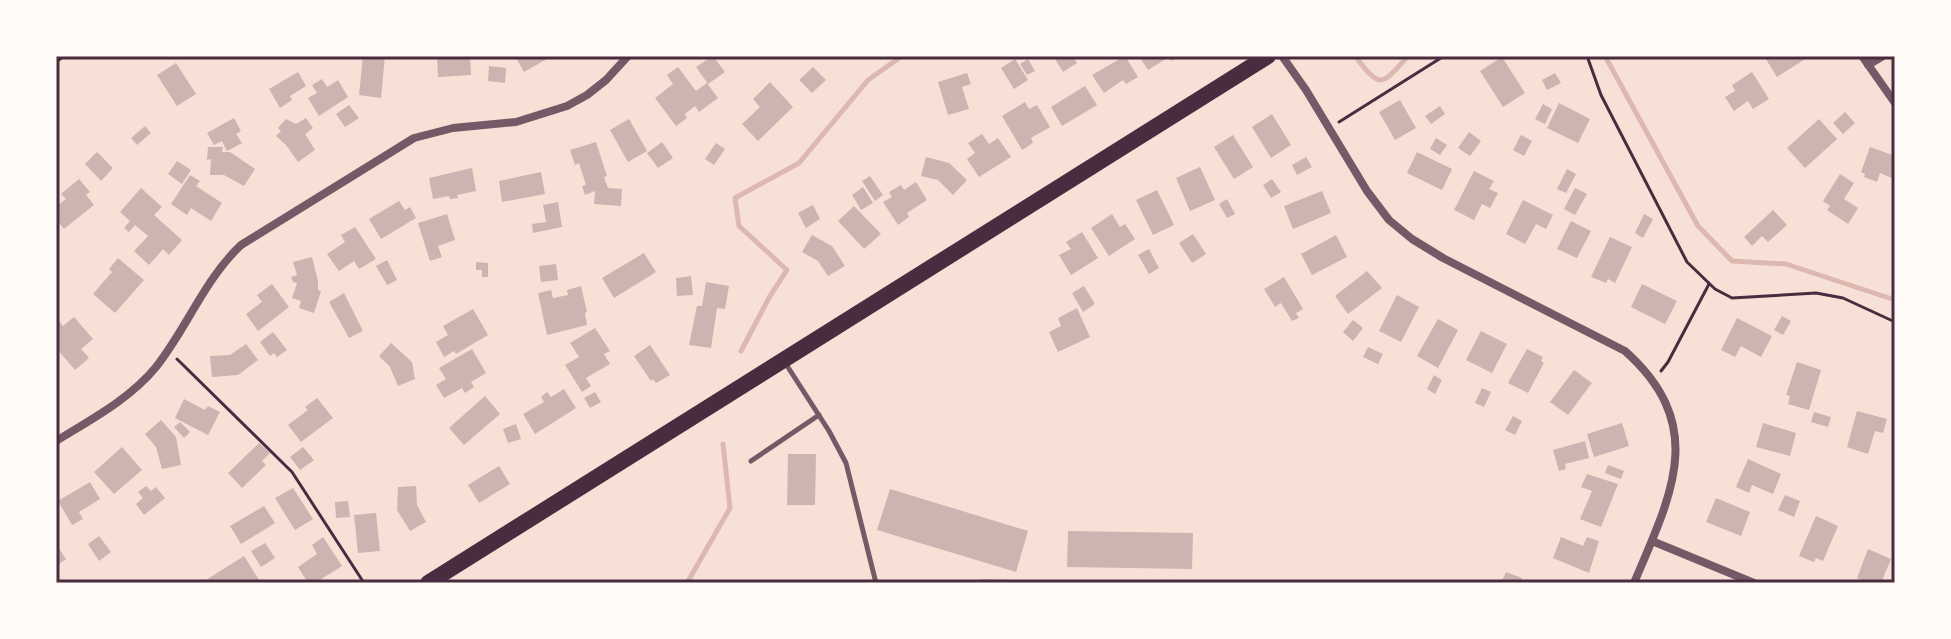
<svg xmlns="http://www.w3.org/2000/svg" width="1951" height="639" viewBox="0 0 1951 639" font-family="Barlow,sans-serif">
	<style>
		.lines { fill: none; stroke-linecap: round; stroke-linejoin: round }
		.stream { stroke: #dcb8b0; stroke-width: 5 }
		.building { fill: #ccb4b1 }
		.path { stroke: #4a2c40; stroke-width: 3 }
		.service { stroke: #755966; stroke-width: 5 }
		.minor { stroke: #755966; stroke-width: 8 }
		.secondary { stroke: #4a2c40; stroke-width: 16 }
		.neatline { fill: none; stroke: #4a2c40; stroke-width: 3 }
	</style>
	<rect width="100%" height="100%" fill="#f7e1d7"/>
	<g class="lines">
		<g class="stream">
			<path d="M1355,56C1381,90 1381,86 1408,56"/>
			<polyline points="1605,56 1698,226 1732,261 1786,264 1895,300"/>
			<polyline points="741,351 770,296 787,270 739,226 735,198 799,163 868,80 902,56"/>
			<polyline points="687,583 730,508 723,444"/>
		</g>
	</g>
	<g class="building">
		<polygon points="363,56 385,56 381,98 359,95"/>
		<polygon points="437,56 470,56 471,75 438,77"/>
		<polygon points="515,56 552,56 524,72"/>
		<polygon points="713,56 725,72 708,84 696,67"/>
		<polygon points="1053,56 1064,56 1065,59 1072,56 1077,63 1063,72"/>
		<polygon points="1125,56 1138,77 1126,84 1123,80 1104,93 1092,75"/>
		<polygon points="1139,56 1180,56 1172,61 1169,57 1148,70"/>
		<polygon points="1764,56 1810,56 1777,77"/>
		<polygon points="1502,57 1525,93 1503,107 1480,71"/>
		<polygon points="1015,59 1028,80 1014,89 1001,68"/>
		<polygon points="1028,59 1035,71 1027,75 1020,64"/>
		<polygon points="176,63 196,94 177,106 157,75"/>
		<polygon points="489,66 506,68 505,83 488,81"/>
		<polygon points="678,67 696,91 707,83 718,98 699,112 695,106 685,114 687,118 676,126 655,98 673,84 667,75"/>
		<polygon points="813,67 826,80 812,93 799,80"/>
		<polygon points="298,72 306,86 290,96 292,100 280,108 269,89"/>
		<polygon points="1752,72 1769,99 1753,109 1748,101 1734,111 1725,97 1735,91 1732,85"/>
		<polygon points="967,73 971,84 962,87 969,109 948,115 938,82"/>
		<polygon points="1555,73 1561,83 1547,90 1542,80"/>
		<polygon points="322,79 327,87 338,80 348,97 319,116 308,98 317,93 312,85"/>
		<polygon points="770,82 793,107 758,141 742,124 760,107 753,99"/>
		<polygon points="1085,86 1097,105 1062,126 1051,107"/>
		<polygon points="1400,100 1416,128 1395,140 1379,112"/>
		<polygon points="1025,102 1029,109 1037,105 1050,127 1031,138 1033,143 1022,150 1002,116"/>
		<polygon points="1559,103 1590,119 1578,143 1547,128"/>
		<polygon points="1543,104 1552,109 1545,124 1535,119"/>
		<polygon points="349,105 359,118 345,127 336,114"/>
		<polygon points="1440,106 1445,114 1431,124 1425,116"/>
		<polygon points="1845,112 1855,123 1843,134 1833,123"/>
		<polygon points="1272,114 1291,145 1271,158 1252,127"/>
		<polygon points="234,118 241,131 236,134 242,143 227,151 222,141 214,145 207,133"/>
		<polygon points="306,118 313,128 305,134 315,150 298,162 286,145 276,136 281,131 278,128 286,119 296,124"/>
		<polygon points="629,119 647,151 628,162 610,130"/>
		<polygon points="1819,119 1837,139 1805,168 1787,148"/>
		<polygon points="145,126 151,133 137,145 131,138"/>
		<polygon points="1469,132 1481,141 1470,156 1458,148"/>
		<polygon points="982,134 989,144 998,138 1011,157 979,177 967,159 975,153 968,143"/>
		<polygon points="1233,135 1253,167 1234,179 1214,147"/>
		<polygon points="1521,135 1532,141 1524,156 1513,150"/>
		<polygon points="1436,138 1447,145 1440,155 1430,149"/>
		<polygon points="596,142 607,176 604,177 608,188 622,189 621,206 594,204 595,191 585,195 582,186 586,185 579,163 575,165 570,150"/>
		<polygon points="662,142 673,158 658,168 647,153"/>
		<polygon points="716,143 725,149 714,165 705,159"/>
		<polygon points="208,147 223,147 222,152 230,152 255,169 244,186 224,175 210,175 211,159 207,160"/>
		<polygon points="1870,147 1895,156 1894,179 1880,173 1877,182 1864,177 1865,174 1861,172"/>
		<polygon points="97,152 113,168 101,181 85,164"/>
		<polygon points="1417,152 1452,169 1442,190 1407,173"/>
		<polygon points="926,157 949,163 967,180 953,195 938,180 921,176"/>
		<polygon points="1306,157 1312,167 1297,175 1292,165"/>
		<polygon points="177,161 191,170 182,184 168,174"/>
		<polygon points="1200,167 1215,200 1190,211 1176,178"/>
		<polygon points="472,168 476,191 457,195 458,198 450,199 449,196 433,199 429,178"/>
		<polygon points="1567,169 1576,174 1566,193 1557,189"/>
		<polygon points="1474,171 1494,181 1489,189 1498,193 1490,208 1482,204 1474,220 1454,210"/>
		<polygon points="541,172 545,194 502,202 499,181"/>
		<polygon points="1840,174 1854,183 1844,199 1858,208 1848,224 1827,210 1830,206 1823,201"/>
		<polygon points="190,175 200,181 196,186 222,203 211,221 191,208 187,215 171,204"/>
		<polygon points="870,176 883,195 875,201 862,181"/>
		<polygon points="79,179 90,192 86,195 94,205 64,229 56,219 56,207 66,199 61,194"/>
		<polygon points="1272,179 1281,192 1271,198 1263,185"/>
		<polygon points="916,182 927,200 907,213 909,217 898,225 883,202 892,197 889,192 901,185 904,190"/>
		<polygon points="863,187 873,203 861,210 852,195"/>
		<polygon points="141,188 162,207 154,215 182,240 169,255 163,249 149,265 134,251 148,236 135,225 129,232 124,228 130,221 120,212"/>
		<polygon points="1575,188 1587,194 1575,215 1564,209"/>
		<polygon points="1157,190 1174,225 1153,235 1136,200"/>
		<polygon points="1322,191 1331,213 1293,229 1284,206"/>
		<polygon points="1227,199 1235,214 1227,218 1219,204"/>
		<polygon points="1523,200 1553,215 1546,229 1536,224 1525,244 1506,234"/>
		<polygon points="399,201 405,210 410,207 416,218 381,239 369,219"/>
		<polygon points="558,202 562,227 533,233 532,224 546,222 543,205"/>
		<polygon points="813,205 820,219 806,228 798,213"/>
		<polygon points="854,206 881,234 864,249 838,221"/>
		<polygon points="1773,210 1787,225 1768,242 1762,236 1752,246 1744,237"/>
		<polygon points="447,214 455,240 438,246 442,257 430,261 418,223"/>
		<polygon points="1112,214 1120,227 1125,224 1135,239 1109,256 1091,228"/>
		<polygon points="1644,214 1653,219 1643,238 1635,233"/>
		<polygon points="1571,221 1591,231 1577,258 1557,249"/>
		<polygon points="355,227 376,259 359,269 354,261 339,271 327,254 345,242 341,235"/>
		<polygon points="1082,232 1098,258 1071,275 1059,255 1071,249 1066,242"/>
		<polygon points="1193,234 1206,254 1192,263 1179,243"/>
		<polygon points="812,235 832,246 845,266 828,276 818,261 802,252"/>
		<polygon points="1336,235 1347,257 1312,275 1301,254"/>
		<polygon points="1610,237 1632,247 1615,283 1608,279 1606,283 1591,277"/>
		<polygon points="1149,249 1159,268 1149,274 1138,255"/>
		<polygon points="644,253 656,272 614,298 602,278"/>
		<polygon points="312,257 318,281 318,290 321,291 314,313 299,308 301,301 292,298 297,283 293,282 291,277 297,275 293,262"/>
		<polygon points="118,258 144,280 115,313 93,294 112,272 109,269"/>
		<polygon points="387,260 397,280 387,285 376,266"/>
		<polygon points="476,262 488,263 488,277 482,277 482,270 476,270"/>
		<polygon points="556,264 558,280 541,282 539,266"/>
		<polygon points="1367,271 1382,288 1348,314 1335,296"/>
		<polygon points="691,276 693,295 677,296 676,278"/>
		<polygon points="1284,277 1303,309 1296,313 1299,318 1292,321 1281,303 1275,307 1264,289"/>
		<polygon points="706,282 729,286 725,309 717,308 711,348 689,345 697,306 702,306"/>
		<polygon points="272,284 289,307 258,331 246,314 262,302 257,295"/>
		<polygon points="1642,284 1677,301 1665,324 1631,307"/>
		<polygon points="581,286 587,312 585,313 587,325 547,335 538,293 551,290 553,298 568,295 567,290"/>
		<polygon points="1084,286 1095,304 1083,312 1072,293"/>
		<polygon points="344,293 363,331 349,338 329,302"/>
		<polygon points="1397,295 1419,307 1401,342 1379,331"/>
		<polygon points="1077,308 1090,337 1058,352 1049,332 1061,326 1058,318"/>
		<polygon points="473,309 488,335 456,354 454,351 444,357 436,342 448,335 443,326"/>
		<polygon points="1782,316 1791,321 1783,335 1774,330"/>
		<polygon points="74,317 93,339 81,349 89,358 75,370 56,348 56,318 63,326"/>
		<polygon points="1737,318 1772,336 1761,357 1741,346 1735,357 1721,350"/>
		<polygon points="1438,319 1458,330 1438,368 1417,356"/>
		<polygon points="1353,320 1363,328 1353,341 1343,332"/>
		<polygon points="595,328 610,351 604,354 610,364 586,378 591,386 582,392 565,365 579,357 570,343"/>
		<polygon points="1481,331 1507,344 1492,373 1466,360"/>
		<polygon points="273,332 287,350 277,357 274,353 270,356 260,342"/>
		<polygon points="391,343 412,362 415,379 398,386 390,367 379,356"/>
		<polygon points="246,344 258,360 238,375 212,377 210,356 230,355"/>
		<polygon points="650,345 670,375 656,383 653,379 651,381 634,356"/>
		<polygon points="1368,347 1383,354 1378,364 1363,357"/>
		<polygon points="472,349 486,373 471,382 474,387 465,393 462,388 444,398 436,385 446,379 439,368"/>
		<polygon points="1527,349 1543,357 1541,361 1544,363 1528,393 1508,383"/>
		<polygon points="1797,362 1821,370 1809,410 1788,404 1790,396 1786,395"/>
		<polygon points="1574,370 1592,383 1568,415 1550,402"/>
		<polygon points="1434,375 1442,380 1435,394 1427,389"/>
		<polygon points="1482,388 1491,392 1484,407 1475,403"/>
		<polygon points="564,389 576,408 535,434 523,414 544,402 541,397 547,392 551,397"/>
		<polygon points="595,392 601,402 590,408 584,398"/>
		<polygon points="485,396 500,414 464,445 449,428"/>
		<polygon points="317,398 333,418 301,442 288,425 308,410 305,407"/>
		<polygon points="184,399 205,410 208,406 220,412 208,435 175,418"/>
		<polygon points="1857,411 1887,419 1883,433 1875,431 1868,454 1847,447"/>
		<polygon points="1814,412 1831,417 1828,427 1811,422"/>
		<polygon points="1513,416 1522,421 1515,435 1505,430"/>
		<polygon points="161,420 176,437 181,465 162,469 156,447 145,434"/>
		<polygon points="180,422 190,432 184,438 174,427"/>
		<polygon points="1622,423 1629,446 1594,457 1587,434"/>
		<polygon points="1763,423 1796,433 1790,456 1756,447"/>
		<polygon points="516,424 521,439 508,443 503,429"/>
		<polygon points="1585,441 1589,458 1565,464 1566,469 1559,471 1553,450"/>
		<polygon points="259,443 270,453 262,461 266,465 242,488 228,473"/>
		<polygon points="122,447 142,470 114,494 94,472"/>
		<polygon points="303,447 314,460 300,470 290,457"/>
		<polygon points="788,454 816,454 815,505 787,505"/>
		<polygon points="1748,459 1781,474 1773,494 1752,485 1749,493 1736,487"/>
		<polygon points="1608,465 1624,471 1621,479 1605,473"/>
		<polygon points="499,466 510,484 479,503 468,485"/>
		<polygon points="1587,474 1618,484 1601,527 1580,519 1592,491 1581,487"/>
		<polygon points="90,482 100,499 79,512 83,519 72,525 58,501"/>
		<polygon points="146,486 151,491 156,487 165,498 144,515 136,504 143,498 138,492"/>
		<polygon points="416,486 417,505 426,522 410,531 397,510 398,487"/>
		<polygon points="293,488 313,519 295,530 275,498"/>
		<polygon points="890,489 1028,531 1016,572 877,530"/>
		<polygon points="1785,495 1800,501 1794,517 1778,510"/>
		<polygon points="1716,498 1750,512 1741,536 1706,522"/>
		<polygon points="348,501 350,517 336,518 335,502"/>
		<polygon points="264,506 275,523 241,544 230,526"/>
		<polygon points="376,513 380,551 358,553 354,515"/>
		<polygon points="1816,516 1838,526 1823,561 1816,558 1814,562 1799,556"/>
		<polygon points="1068,531 1193,533 1192,569 1067,567"/>
		<polygon points="99,536 111,552 99,561 88,544"/>
		<polygon points="323,537 342,566 315,583 308,583 298,567 317,554 312,545"/>
		<polygon points="1561,537 1583,546 1587,537 1599,541 1589,573 1553,558"/>
		<polygon points="265,543 275,558 261,567 251,551"/>
		<polygon points="56,544 66,559 56,566"/>
		<polygon points="1868,549 1891,559 1881,583 1869,583 1857,578"/>
		<polygon points="244,556 259,580 254,583 209,583 206,580"/>
		<polygon points="1506,572 1522,578 1520,583 1501,583"/>
		<polygon points="982,579 1012,580 1012,583 982,583"/>
	</g>
	<g class="lines">
		<g class="path">
			<polyline points="1587,56 1601,95 1687,262 1715,289 1732,298 1816,293 1843,298 1895,322"/>
			<polyline points="56,62 64,56"/>
			<polyline points="1339,122 1444,56"/>
			<polyline points="177,359 292,472 364,583"/>
			<polyline points="1661,371 1668,362 1709,284"/>
		</g>
		<g class="service">
			<polyline points="784,361 829,431 846,463 876,583"/>
			<polyline points="751,461 819,415"/>
		</g>
		<g class="minor">
			<path d="M1282,56L1306,90L1367,191L1389,220L1412,239L1443,258L1625,351C1709,426 1671,495 1634,583"/>
			<polyline points="1862,56 1895,103"/>
			<polyline points="1868,65 1883,56"/>
			<path d="M56,441C90,420 130,399 156,367C187,328 204,280 241,245L414,138L453,128L516,122L567,106L587,95L606,80L628,56"/>
			<polyline points="1652,541 1754,583"/>
		</g>
		<polyline class="secondary" points="428,583 1268,56"/>
	</g>
	<rect width="1951" height="639" fill="none" stroke="#fffaf5" stroke-width="116"/>
	<rect x="58" y="58" width="1835" height="523" class="neatline"/>
</svg>
